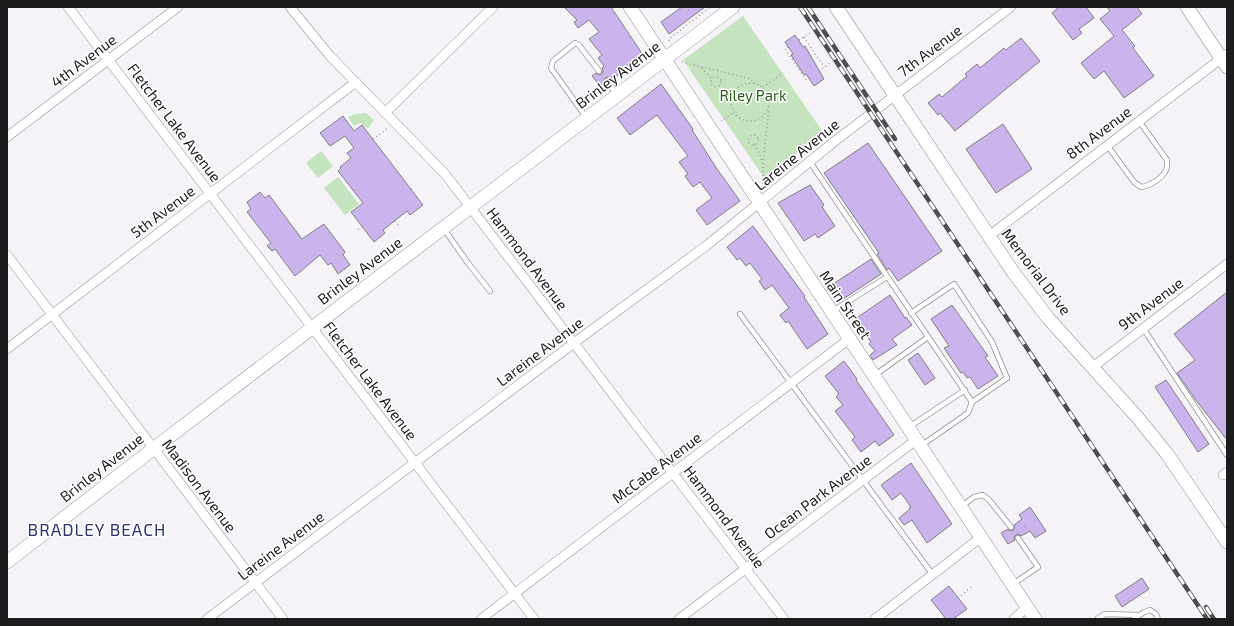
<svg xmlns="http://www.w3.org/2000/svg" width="1234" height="626" viewBox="0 0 1234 626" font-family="'Exo 2',sans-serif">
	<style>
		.green { fill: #c4e3be }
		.building { fill: #cab4eb; stroke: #817f84 }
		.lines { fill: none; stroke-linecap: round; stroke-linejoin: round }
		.lane-casing { stroke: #949297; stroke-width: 6 }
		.street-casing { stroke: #949297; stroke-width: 10 }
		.secondary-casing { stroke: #949297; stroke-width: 14 }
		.path { stroke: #99979b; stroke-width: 1.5; stroke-dasharray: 1 3; stroke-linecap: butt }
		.lane { stroke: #fff; stroke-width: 4.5 }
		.street { stroke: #fff; stroke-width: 9 }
		.secondary { stroke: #fff; stroke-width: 13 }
		.rail-casing { stroke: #4f4d50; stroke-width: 4.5 }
		.rail { stroke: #fff; stroke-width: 3; stroke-dasharray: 9; stroke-linecap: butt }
		.labels { text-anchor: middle; stroke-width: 3; stroke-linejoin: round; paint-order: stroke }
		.street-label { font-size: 15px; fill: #1c1b1d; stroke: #fff }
		.park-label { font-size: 15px; fill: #2a5e1f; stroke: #fff }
		.quarter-label { font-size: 17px; letter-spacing: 1px; fill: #2f346f; stroke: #fff }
	</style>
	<rect width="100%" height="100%" fill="#f5f3f8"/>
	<g class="green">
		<polygon points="743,16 823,132 765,179 683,60"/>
		<polygon points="366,113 374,120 368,129 360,123 354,126 348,117 356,114"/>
		<polygon points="321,151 333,166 318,178 306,163"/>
		<polygon points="338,177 359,204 345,215 324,188"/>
	</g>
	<g class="building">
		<polygon points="564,7 611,7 643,55 614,78 613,76 610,78 607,77 605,78 604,83 600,86 592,76 596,73 599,75 602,74 603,71 602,68 604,66 598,58 602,55 589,39 599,32 589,20 578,28 574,22 577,20"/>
		<polygon points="682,7 705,7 669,34 661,22"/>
		<polygon points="1059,7 1086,7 1094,18 1079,29 1082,33 1073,40 1052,13"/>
		<polygon points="1107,7 1137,7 1142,14 1122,30 1135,46 1133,48 1154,76 1124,98 1104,71 1094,79 1081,63 1114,36 1100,19 1110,11"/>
		<polygon points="795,35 803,47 805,46 824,79 814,86 806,74 804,75 791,55 793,54 785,42"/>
		<polygon points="1021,38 1040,61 955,131 940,113 938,115 928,103 939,94 942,97 967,76 965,74 977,64 980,68 1004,48 1006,50"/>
		<polygon points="661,84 693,129 692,130 717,169 740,201 707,225 696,210 712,198 700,182 693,187 685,176 688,174 679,162 688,156 657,115 630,135 617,118"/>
		<polygon points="343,116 354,131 362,125 423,205 410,215 407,211 383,230 385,233 374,242 351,212 363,203 338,171 341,168 340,167 351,158 347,153 354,148 345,136 330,146 320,133"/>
		<polygon points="1003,124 1032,169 996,193 966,149"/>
		<polygon points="868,143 942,251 898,281 889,268 887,270 877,254 879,253 824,173"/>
		<polygon points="810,185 824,205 822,207 835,226 818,238 815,234 804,241 778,203"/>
		<polygon points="260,192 265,198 269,195 302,239 324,224 345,252 343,255 350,265 338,274 331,263 328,265 320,255 295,276 275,249 272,251 267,246 271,243 247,212 251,209 247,202"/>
		<polygon points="753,226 805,296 804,297 828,334 807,349 788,321 786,323 780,315 789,308 772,285 765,290 759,281 762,279 750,263 746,266 740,258 737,260 727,247"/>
		<polygon points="871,259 881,274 843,299 833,284"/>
		<polygon points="1227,292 1227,440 1195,399 1177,373 1195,360 1174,334"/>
		<polygon points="890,295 905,318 906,317 912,325 892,339 897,345 873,360 870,355 875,351 869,344 871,342 855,319"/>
		<polygon points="952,305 988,356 985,357 998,376 978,389 970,377 967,378 963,372 961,373 944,348 949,346 931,319"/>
		<polygon points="918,353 935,378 925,385 908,360"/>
		<polygon points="844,361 857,379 856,380 894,435 879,446 875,441 861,452 852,440 855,437 835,411 843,405 836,397 839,394 825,376"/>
		<polygon points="1166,380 1209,444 1198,452 1155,387"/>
		<polygon points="911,463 952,524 927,543 912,520 904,525 899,518 910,509 909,508 911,507 901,493 892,500 881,485"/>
		<polygon points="1030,507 1046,531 1035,538 1030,531 1021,536 1019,534 1016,535 1014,537 1015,540 1008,544 1001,533 1008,529 1010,531 1014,530 1014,525 1022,519 1019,515"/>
		<polygon points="1142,578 1149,589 1122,607 1115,596"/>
		<polygon points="949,586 967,609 953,619 946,619 931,600"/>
	</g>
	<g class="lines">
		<g class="lane-casing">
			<g id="lane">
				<polyline points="607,81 616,94"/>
				<polyline points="586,117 551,68 553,61 575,43 578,44 599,71"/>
				<path d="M1107,145L1134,182L1141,187C1150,186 1165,177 1167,167C1167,165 1167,162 1167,160L1139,121"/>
				<polyline points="810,162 972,402"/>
				<polyline points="444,229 468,263 490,291"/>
				<polyline points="833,311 887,277"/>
				<polyline points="911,313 954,284 992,342 1007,378 972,402 968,413 922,445"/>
				<polyline points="740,314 933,575"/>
				<polyline points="1143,328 1227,455"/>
				<polyline points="875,375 928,337"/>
				<polyline points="909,427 965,390"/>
				<polyline points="962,506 974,497 983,495 989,500 1011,527"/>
				<polyline points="1013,584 1038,567 1018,538"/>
				<polyline points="1097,619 1105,614 1139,615"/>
				<polyline points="1134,619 1144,612 1150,610 1156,614 1158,619"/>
			</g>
		</g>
		<g class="street-casing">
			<g id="street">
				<polyline points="68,7 534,619"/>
				<polyline points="290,7 330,56 445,174 784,619"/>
				<polyline points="385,113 493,7"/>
				<polyline points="7,137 178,7"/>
				<polyline points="989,236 1227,54"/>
				<polyline points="7,255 283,619"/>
				<polyline points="7,349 356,82"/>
				<polyline points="1093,367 1227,264"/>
				<polyline points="1223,475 1227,472"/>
				<polyline points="207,619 586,334 706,246 835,141 1011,7"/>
				<polyline points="481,619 849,339"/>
				<polyline points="679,619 916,440"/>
				<polyline points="875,619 980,538"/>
				<polyline points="1014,619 1027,607"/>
			</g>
		</g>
		<g class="secondary-casing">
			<g id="secondary">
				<polyline points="630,7 1035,619"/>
				<polyline points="836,7 1013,272 1048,318 1138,418 1167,454 1227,542"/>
				<polyline points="1187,7 1227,67"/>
				<polyline points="7,562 148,453 733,7"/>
			</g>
		</g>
		<g class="path">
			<polyline points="804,37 824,67"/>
			<polyline points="799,40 810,33"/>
			<polyline points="669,41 669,39 710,7"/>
			<polyline points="788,47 785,49 806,80 809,78"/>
			<polyline points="682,62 748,78 755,83"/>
			<polyline points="702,68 712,79"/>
			<polyline points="819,71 830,63"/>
			<circle cx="716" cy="82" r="5"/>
			<circle cx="750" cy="102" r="19"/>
			<polyline points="763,87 783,73"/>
			<polyline points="721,121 733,113"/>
			<circle cx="753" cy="140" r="5"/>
			<polyline points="373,139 388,128"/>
			<polyline points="754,145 758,150 762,161"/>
			<polyline points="763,184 763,162 769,109"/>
			<polyline points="411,189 412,189"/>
			<polyline points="395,221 398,225"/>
			<polyline points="358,229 362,227"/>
			<polyline points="1024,526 1026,525"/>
			<polyline points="958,598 971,587"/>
		</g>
		<use href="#lane" class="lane"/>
		<use href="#street" class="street"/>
		<use href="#secondary" class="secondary"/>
		<g class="rail-casing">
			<g id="rail">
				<polyline points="800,7 1207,619"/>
				<polyline points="808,7 895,139"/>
				<polyline points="1206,607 1214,619"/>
			</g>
		</g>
		<use href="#rail" class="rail"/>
	</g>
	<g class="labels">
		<g class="street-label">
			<text transform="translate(930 51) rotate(-37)" y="5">7th Avenue</text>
			<text transform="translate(84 61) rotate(-37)" y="5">4th Avenue</text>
			<text transform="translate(618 75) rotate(-37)" y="5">Brinley Avenue</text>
			<text transform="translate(174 123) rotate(53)" y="5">Fletcher Lake Avenue</text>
			<text transform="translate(1099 133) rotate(-37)" y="5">8th Avenue</text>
			<text transform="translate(797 155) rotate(-39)" y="5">Lareine Avenue</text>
			<text transform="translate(163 212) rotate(-37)" y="5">5th Avenue</text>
			<text transform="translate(527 259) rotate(53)" y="5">Hammond Avenue</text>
			<text transform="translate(360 271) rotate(-37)" y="5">Brinley Avenue</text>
			<text transform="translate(1036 272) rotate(53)" y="5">Memorial Drive</text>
			<text transform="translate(1151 304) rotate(-37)" y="5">9th Avenue</text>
			<text transform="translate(845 305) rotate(56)" y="5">Main Street</text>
			<text transform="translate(540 352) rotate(-37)" y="5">Lareine Avenue</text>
			<text transform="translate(370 381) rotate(53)" y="5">Fletcher Lake Avenue</text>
			<text transform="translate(102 468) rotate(-38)" y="5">Brinley Avenue</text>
			<text transform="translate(657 468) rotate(-37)" y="5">McCabe Avenue</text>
			<text transform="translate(199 486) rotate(53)" y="5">Madison Avenue</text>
			<text transform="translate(818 497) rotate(-37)" y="5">Ocean Park Avenue</text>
			<text transform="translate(724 517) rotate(53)" y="5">Hammond Avenue</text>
			<text transform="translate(281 546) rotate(-37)" y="5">Lareine Avenue</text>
		</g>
		<g class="park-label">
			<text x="753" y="101">Riley Park</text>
		</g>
		<g class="quarter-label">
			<text x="97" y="536">BRADLEY BEACH</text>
		</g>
	</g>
	<rect width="1234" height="626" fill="none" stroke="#1c1b1d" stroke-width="16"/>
</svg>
